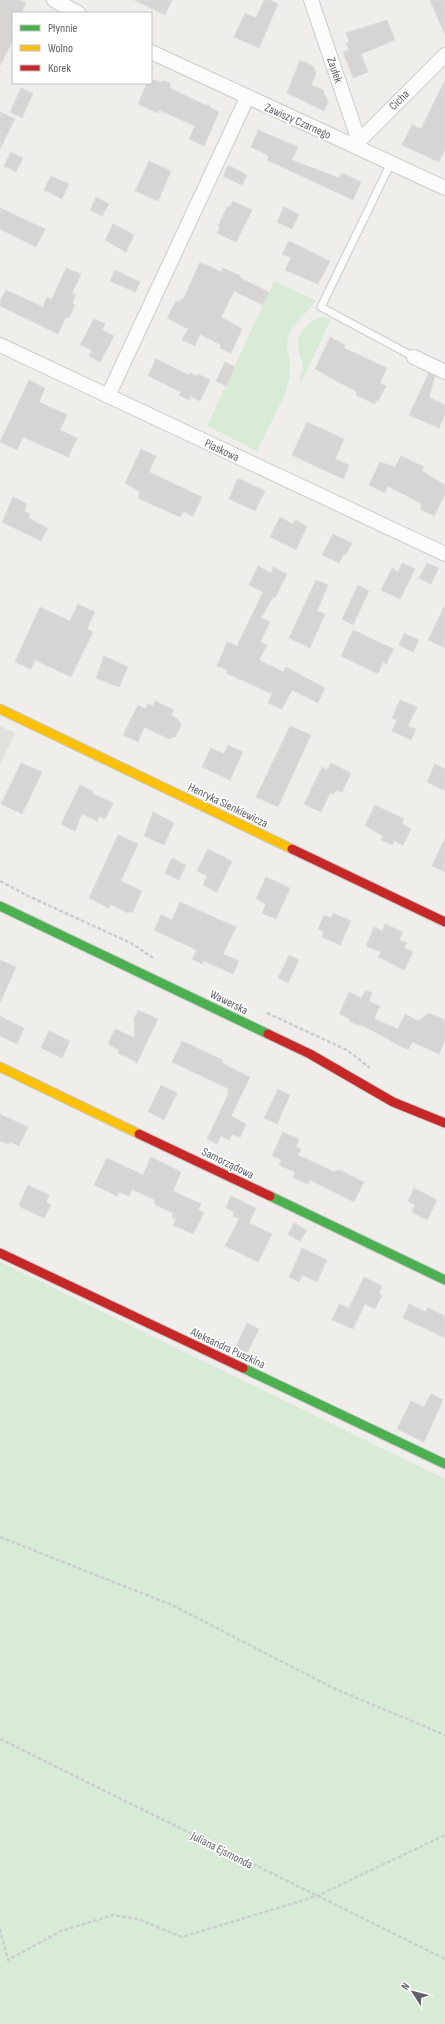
<svg xmlns="http://www.w3.org/2000/svg" width="445" height="2024" viewBox="0 0 445 2024" font-family="'Sofia Sans Condensed',sans-serif">
	<style>
		.education { fill: #e2e0da }
		.green { fill: #d8ebd6 }
		.building { fill: #d6d5d3; stroke: #deddd9 }
		.lines { fill: none; stroke-linecap: round; stroke-linejoin: round }
		.lane-casing { stroke: #cbcccc; stroke-width: 9 }
		.street-casing { stroke: #cbcccc; stroke-width: 16 }
		.fast-casing { stroke: #cacacb; stroke-width: 11 }
		.slow-casing { stroke: #cacacb; stroke-width: 11 }
		.jam-casing { stroke: #cacacb; stroke-width: 11 }
		.path { stroke: #cacfcc; stroke-width: 2.5; stroke-dasharray: 4 2; stroke-linecap: butt }
		.lane { stroke: #fdfcfc; stroke-width: 7 }
		.street { stroke: #fdfcfc; stroke-width: 14 }
		.fast { stroke: #4caf50; stroke-width: 9 }
		.slow { stroke: #ffc107; stroke-width: 9 }
		.jam { stroke: #c62828; stroke-width: 9 }
		.labels { text-anchor: middle; stroke-width: 3.5; stroke-linejoin: round; paint-order: stroke }
		.street-label { font-size: 12px; fill: #5f6368; stroke: #fff }
	</style>
	<rect width="100%" height="100%" fill="#efeeea"/>
	<polygon class="education" points="0,726 15,733 0,765"/>
	<g class="green">
		<polygon points="274,281 316,301 293,327 288,336 287,348 290,362 290,376 285,394 257,451 207,426"/>
		<path d="M321,317L331,319L300,385C298,378 303,373 303,366C302,359 299,354 298,347C296,332 309,322 321,317Z"/>
		<polygon points="0,1262 445,1479 445,2024 0,2024"/>
	</g>
	<g class="building">
		<polygon points="0,0 19,0 26,3 21,13 13,13 13,40 0,66"/>
		<polygon points="134,0 172,0 165,15"/>
		<polygon points="264,0 270,0 278,4 259,48 234,37 245,13 256,18"/>
		<polygon points="430,0 445,0 445,35"/>
		<polygon points="387,20 395,40 361,54 368,72 353,78 343,52 349,50 346,43 349,42 346,33"/>
		<polygon points="300,60 313,66 316,74 311,85 323,90 328,102 324,111 287,93"/>
		<polygon points="154,80 160,82 164,81 170,83 170,88 205,105 209,105 211,108 219,112 204,146 189,139 195,126 159,110 158,113 138,104 147,83 151,83 151,81"/>
		<polygon points="445,80 445,149 439,162 402,145 412,125 421,129"/>
		<polygon points="21,88 33,93 22,118 10,112"/>
		<polygon points="0,112 15,119 0,149"/>
		<polygon points="258,130 298,147 292,160 339,178 342,173 361,182 353,200 267,160 269,156 251,147"/>
		<polygon points="11,152 23,158 16,172 4,166"/>
		<polygon points="149,161 171,171 158,201 135,191"/>
		<polygon points="228,165 247,175 242,185 223,176"/>
		<polygon points="51,176 69,184 62,199 44,190"/>
		<polygon points="96,197 109,204 102,216 90,210"/>
		<polygon points="233,201 252,210 236,242 217,233 220,227 218,226 223,215 228,206 230,207"/>
		<polygon points="284,207 299,214 292,229 277,222"/>
		<polygon points="0,208 45,229 36,247 0,229"/>
		<polygon points="113,224 134,235 126,252 105,240"/>
		<polygon points="289,241 330,261 318,284 285,270 291,258 282,254"/>
		<polygon points="200,262 221,272 223,268 241,276 240,278 269,292 263,305 234,291 221,317 242,329 231,353 220,348 221,345 200,334 195,346 182,340 188,329 167,318 176,301 180,302 181,299 183,300"/>
		<polygon points="66,268 81,274 72,293 76,295 72,303 75,305 69,318 66,317 58,334 0,306 0,301 6,290 43,307 47,297 52,299"/>
		<polygon points="115,270 140,282 135,292 110,281"/>
		<polygon points="94,319 105,324 102,330 114,336 100,362 89,356 92,350 80,345"/>
		<polygon points="330,337 345,345 344,348 387,368 380,383 386,386 378,401 376,400 375,404 356,395 357,392 315,369"/>
		<polygon points="156,359 189,375 190,373 197,376 198,374 210,380 200,401 191,396 189,400 179,395 181,392 148,376"/>
		<polygon points="225,362 235,367 226,386 216,381"/>
		<polygon points="429,373 435,376 429,397 445,405 445,414 439,428 409,415"/>
		<polygon points="29,380 45,388 39,402 67,415 60,430 77,438 68,457 23,437 17,450 0,442"/>
		<polygon points="307,422 344,439 335,459 349,465 343,479 292,455"/>
		<polygon points="141,449 156,456 149,472 202,497 193,516 183,511 180,517 138,498 140,492 125,483"/>
		<polygon points="401,456 424,467 422,471 445,485 445,495 434,516 420,509 422,504 388,486 385,493 369,485 380,462 395,467"/>
		<polygon points="238,478 265,491 255,511 229,499"/>
		<polygon points="13,497 27,504 24,511 30,514 28,518 48,528 41,541 2,522"/>
		<polygon points="280,517 293,524 295,520 307,526 296,550 270,537"/>
		<polygon points="333,534 352,543 346,555 344,554 339,563 322,555"/>
		<polygon points="402,563 415,569 400,599 381,590 392,568 398,572"/>
		<polygon points="427,563 439,568 431,584 419,578"/>
		<polygon points="258,566 271,573 273,567 287,574 275,598 273,597 261,618 270,622 260,642 267,645 259,660 283,672 286,667 325,688 318,703 292,690 282,709 268,703 272,694 226,673 228,670 217,666 227,642 237,646 263,592 249,585"/>
		<polygon points="316,580 328,585 317,611 325,614 310,648 289,638"/>
		<polygon points="358,585 369,591 353,625 342,619"/>
		<polygon points="78,604 95,612 87,629 93,632 71,677 35,660 31,669 15,662 40,607 70,621"/>
		<polygon points="445,605 445,648 428,640"/>
		<polygon points="353,630 394,649 386,664 383,662 378,674 341,656"/>
		<polygon points="404,633 419,640 413,652 399,645"/>
		<polygon points="104,656 128,667 119,687 96,678"/>
		<polygon points="400,700 417,707 408,726 416,729 411,740 392,731 397,720 392,718"/>
		<polygon points="155,701 174,710 171,715 178,719 181,725 175,737 169,739 144,727 138,742 123,735 138,705 146,709 148,704 153,706"/>
		<polygon points="290,726 311,735 278,807 256,797"/>
		<polygon points="228,745 243,752 230,780 202,767 211,748 224,754"/>
		<polygon points="21,763 42,772 22,814 1,804"/>
		<polygon points="331,763 351,773 342,792 336,790 334,794 330,793 321,812 304,804 322,767 327,770"/>
		<polygon points="435,764 445,769 445,791 427,782"/>
		<polygon points="80,785 93,791 92,793 113,803 105,819 99,816 97,821 82,814 75,831 61,824"/>
		<polygon points="375,805 404,819 402,824 411,829 403,845 394,841 392,845 381,840 383,836 365,826"/>
		<polygon points="153,812 174,823 164,845 144,836"/>
		<polygon points="118,835 138,844 121,881 142,891 132,913 129,911 128,913 110,904 109,908 89,898"/>
		<polygon points="445,838 445,872 432,866"/>
		<polygon points="208,849 232,861 217,892 203,885 207,876 197,871"/>
		<polygon points="172,858 186,865 179,880 165,873"/>
		<polygon points="266,877 290,888 276,919 262,913 266,904 256,899"/>
		<polygon points="180,902 236,927 223,954 239,961 233,974 204,961 202,964 192,959 197,950 154,930 161,915 172,920"/>
		<polygon points="333,913 351,921 340,945 322,937 324,932 318,929 324,915 331,918"/>
		<polygon points="385,924 403,932 399,940 407,943 404,948 413,952 404,970 378,957 381,952 366,946 374,927 382,931"/>
		<polygon points="289,955 299,960 288,983 278,978"/>
		<polygon points="0,960 16,967 0,1003"/>
		<polygon points="366,990 372,993 369,1001 380,1006 374,1019 398,1029 405,1014 418,1021 429,1013 445,1020 445,1040 439,1054 412,1042 408,1050 360,1024 360,1026 349,1021 350,1019 339,1014 349,992 361,998"/>
		<polygon points="138,1010 158,1019 136,1065 136,1062 118,1053 119,1050 108,1044 115,1029 135,1038 134,1019"/>
		<polygon points="0,1016 24,1028 17,1044 0,1036"/>
		<polygon points="49,1031 70,1041 62,1058 41,1048"/>
		<polygon points="182,1041 223,1060 222,1063 250,1077 231,1116 246,1124 240,1138 232,1134 229,1140 221,1136 217,1144 207,1139 229,1093 227,1092 229,1089 172,1062"/>
		<polygon points="161,1085 177,1093 164,1120 148,1112"/>
		<polygon points="278,1089 290,1095 277,1124 264,1118"/>
		<polygon points="0,1114 28,1127 19,1146 10,1142 9,1144 0,1141"/>
		<polygon points="283,1132 299,1139 296,1147 301,1149 298,1155 335,1172 336,1170 339,1171 340,1170 364,1182 354,1202 310,1180 308,1184 293,1178 295,1172 279,1165 282,1160 272,1156"/>
		<polygon points="151,1157 181,1172 173,1191 201,1204 198,1210 204,1213 193,1234 173,1225 176,1219 172,1217 173,1213 154,1204 155,1200 132,1189 129,1196 119,1192 117,1196 94,1185 107,1158 143,1175"/>
		<polygon points="28,1185 49,1195 46,1202 51,1205 44,1218 20,1207 21,1205 19,1204"/>
		<polygon points="414,1188 437,1200 427,1220 412,1212 415,1205 408,1201"/>
		<polygon points="231,1196 256,1208 249,1223 272,1234 258,1262 225,1246 239,1219 233,1216 234,1212 226,1208"/>
		<polygon points="294,1223 307,1230 300,1241 288,1235"/>
		<polygon points="302,1248 327,1260 317,1282 302,1275 299,1282 289,1277"/>
		<polygon points="364,1277 382,1286 379,1293 382,1295 375,1309 365,1304 353,1329 332,1320 339,1304 349,1308"/>
		<polygon points="409,1304 426,1312 428,1308 445,1316 445,1338 403,1318"/>
		<polygon points="247,1323 259,1329 247,1353 235,1348"/>
		<polygon points="431,1394 443,1400 424,1442 397,1429 411,1401 424,1407"/>
	</g>
	<g class="lines">
		<g class="lane-casing">
			<polyline id="lane" points="391,163 321,307 414,357"/>
		</g>
		<g class="street-casing">
			<g id="street">
				<polyline points="54,0 78,13"/>
				<polyline points="311,0 359,141"/>
				<polyline points="151,52 445,188"/>
				<polyline points="354,146 445,55"/>
				<polyline points="0,345 445,554"/>
				<polyline points="414,357 445,372"/>
				<polyline points="108,396 247,98"/>
			</g>
		</g>
		<g class="fast-casing">
			<g id="fast">
				<polyline points="0,906 268,1034"/>
				<polyline points="270,1196 445,1280"/>
				<polyline points="243,1368 445,1464"/>
			</g>
		</g>
		<g class="slow-casing">
			<g id="slow">
				<polyline points="0,709 292,849"/>
				<polyline points="0,1067 139,1134"/>
			</g>
		</g>
		<g class="jam-casing">
			<g id="jam">
				<polyline points="292,849 445,922"/>
				<polyline points="268,1034 310,1054 393,1102 445,1123"/>
				<polyline points="139,1134 270,1196"/>
				<polyline points="0,1253 243,1368"/>
			</g>
		</g>
		<g class="path">
			<polyline points="0,881 28,896 131,943 153,958"/>
			<polyline points="267,1013 347,1050 370,1068"/>
			<polyline points="0,1537 172,1605 333,1688 445,1735"/>
			<polyline points="0,1739 445,1959"/>
			<polyline points="0,1929 8,1960 61,1931 113,1915 138,1919 182,1937 317,1896 445,1835"/>
		</g>
		<use href="#lane" class="lane"/>
		<use href="#street" class="street"/>
		<use href="#fast" class="fast"/>
		<use href="#slow" class="slow"/>
		<use href="#jam" class="jam"/>
	</g>
	<g class="labels">
		<g class="street-label">
			<text transform="translate(335 70) rotate(71)" y="4">Zaułek</text>
			<text transform="translate(399 100) rotate(-45)" y="4">Cicha</text>
			<text transform="translate(298 121) rotate(24)" y="4">Zawiszy Czarnego</text>
			<text transform="translate(222 450) rotate(25)" y="4">Piaskowa</text>
			<text transform="translate(228 805) rotate(26)" y="4">Henryka Sienkiewicza</text>
			<text transform="translate(229 1002) rotate(26)" y="4">Wawerska</text>
			<text transform="translate(228 1163) rotate(26)" y="4">Samorządowa</text>
			<text transform="translate(228 1348) rotate(25)" y="4">Aleksandra Puszkina</text>
			<text transform="translate(222 1850) rotate(27)" y="4">Juliana Ejsmonda</text>
		</g>
	</g>
	<rect x="12" y="12" width="140" height="72" fill="#ffffff" stroke="#bfc1c3"/>
	<rect x="20" y="25" width="20" height="6" fill="#4caf50" stroke="#bfc1c3"/>
	<text x="48" y="32" font-size="12" fill="#5f6368">Płynnie</text>
	<rect x="20" y="45" width="20" height="6" fill="#ffc107" stroke="#bfc1c3"/>
	<text x="48" y="52" font-size="12" fill="#5f6368">Wolno</text>
	<rect x="20" y="65" width="20" height="6" fill="#c62828" stroke="#bfc1c3"/>
	<text x="48" y="72" font-size="12" fill="#5f6368">Korek</text>
	<g transform="translate(413 1992) rotate(306)" stroke="#ffffff" stroke-width="3" paint-order="stroke">
	<path d="M0-3L7 15L0 10L-7 15Z" fill="#5f6368"/>
	<text y="-6" font-size="11" font-weight="bold" text-anchor="middle" fill="#5f6368">N</text>
	</g>
</svg>
